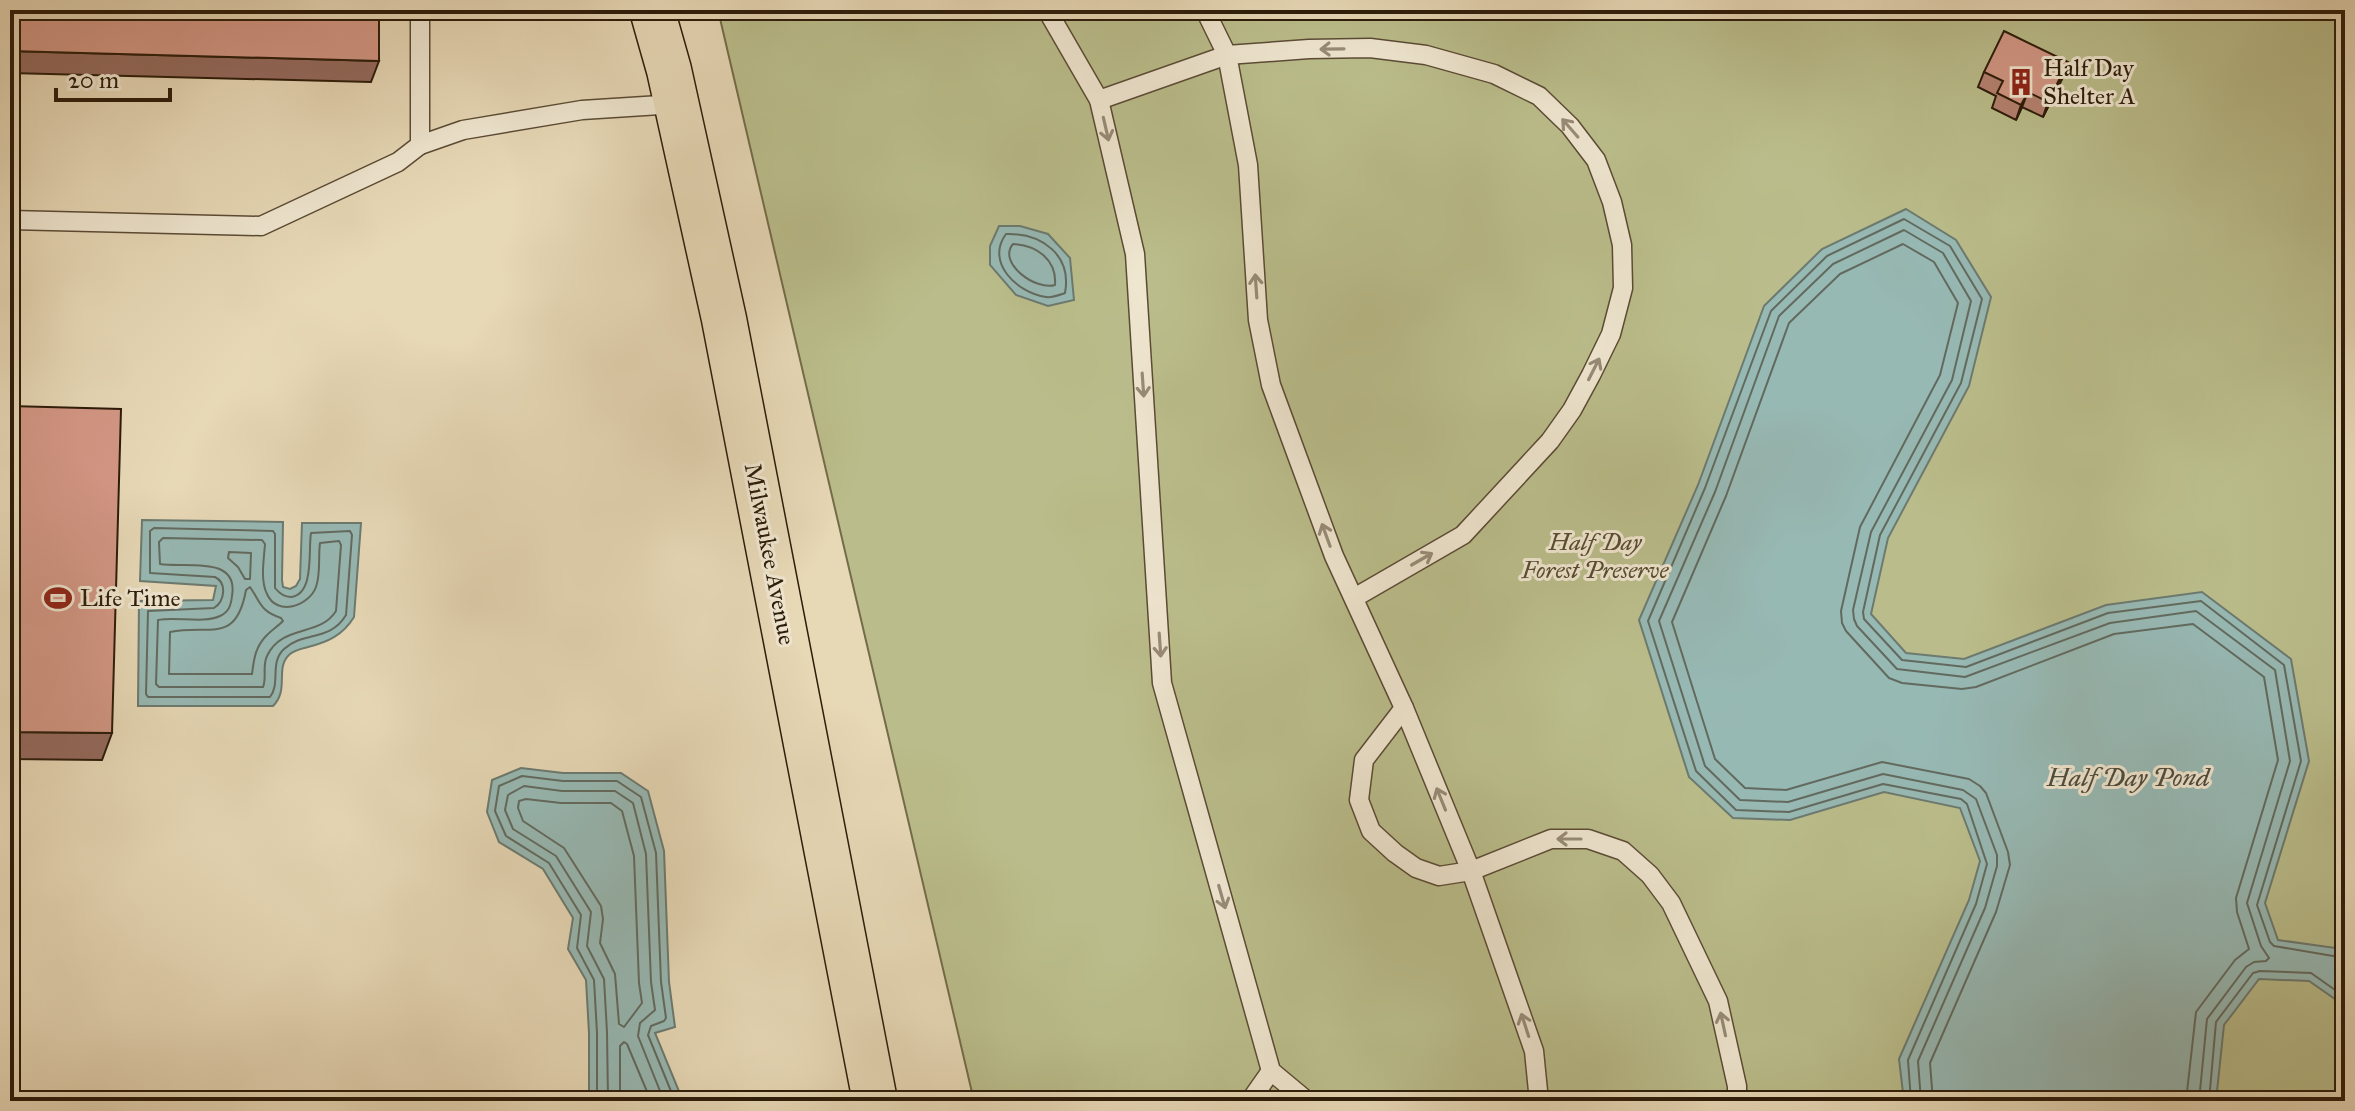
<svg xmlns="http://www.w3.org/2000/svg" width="2355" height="1111" viewBox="0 0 2355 1111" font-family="'IM FELL Great Primer',serif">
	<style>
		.green { fill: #babd8b; stroke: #736c4a; stroke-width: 2 }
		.water { fill: #97b9b4; stroke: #6c7a70; stroke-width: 2 }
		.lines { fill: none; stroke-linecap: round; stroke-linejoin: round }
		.shore { stroke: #626a5f; stroke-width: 2 }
		.service-casing { stroke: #5b4b35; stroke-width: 21 }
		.primary-casing { stroke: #2c1c0a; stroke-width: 47 }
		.service { stroke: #efe6d0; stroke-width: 18 }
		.primary { stroke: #e7d8b6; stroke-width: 44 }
		.wall { fill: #b58272; stroke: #2c1c0a; stroke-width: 2 }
		.shaded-wall { fill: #946a5d; stroke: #2c1c0a; stroke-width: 2 }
		.building { fill: #d39785; stroke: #2c1c0a; stroke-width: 2 }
		.oneway { stroke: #978b77 }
		.labels { text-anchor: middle; stroke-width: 6; stroke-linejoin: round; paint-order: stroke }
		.poi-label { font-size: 24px; fill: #2c1c0a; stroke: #efe6d0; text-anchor: start }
		.park-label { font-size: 24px; font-style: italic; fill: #574c31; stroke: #efe6d0 }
		.street-label { font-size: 24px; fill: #2c1c0a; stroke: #efe6d0 }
		.water-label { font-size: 26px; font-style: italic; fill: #4c4b3d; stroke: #efe6d0 }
	</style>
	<rect width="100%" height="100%" fill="#e7d8b6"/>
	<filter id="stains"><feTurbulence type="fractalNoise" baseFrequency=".0025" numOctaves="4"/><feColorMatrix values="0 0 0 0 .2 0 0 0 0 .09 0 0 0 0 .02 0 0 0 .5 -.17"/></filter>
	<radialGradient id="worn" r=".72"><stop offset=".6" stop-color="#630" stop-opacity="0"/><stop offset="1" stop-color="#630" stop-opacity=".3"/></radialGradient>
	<polygon class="green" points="718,10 2345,10 2345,1101 974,1101"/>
	<g class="water">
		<polygon points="1906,209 1956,240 1991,297 1969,386 1888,538 1871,614 1906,653 1964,659 2106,605 2202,592 2291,659 2309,761 2265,903 2278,940 2335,948 2345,936 2345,1006 2309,981 2259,979 2224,1025 2216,1101 1904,1101 1899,1059 1969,900 1980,861 1960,808 1884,792 1790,820 1733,818 1689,777 1639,620 1698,485 1764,306 1822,249"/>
		<polygon points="999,226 1020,226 1048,234 1070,258 1074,300 1048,306 1016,295 990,265 990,246"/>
		<path d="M142,520L283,522L282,580L283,587L290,589L296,586L300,579L302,523H361L354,617C343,635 328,642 308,647C301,649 295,650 290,654C274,668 290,689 273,706H138L139,601L213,600L216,586L140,581Z"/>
		<polygon points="521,768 563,773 621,773 648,791 664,851 669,982 675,1027 655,1033 683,1101 589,1101 589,1033 586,980 568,949 573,918 543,869 499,842 487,812 492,780"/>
	</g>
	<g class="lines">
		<g class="shore">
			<path d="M1006,234C1042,233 1072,255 1065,293C1059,295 1052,298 1046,297C1017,293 985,262 1006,234Z"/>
			<path d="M1013,244C1037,245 1057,260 1055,285C1036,291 997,263 1013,244Z"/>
			<path d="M154,528L273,531L275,534V588C279,593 284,597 291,597C315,594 308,549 311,533L350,531L352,535L346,615C330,642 303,631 284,649C269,663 281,683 270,697H148L146,694L148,611L214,608C225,601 227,583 215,577L150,573V531Z"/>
			<path d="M163,538L262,540L265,544C264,559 260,580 267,594C277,617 309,606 316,587C321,573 318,557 320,543L339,541L341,545L336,611C320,637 282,624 267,656C262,666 267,678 263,687H159L156,684L158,620C176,616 203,624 220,616C229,612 231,605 232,596C239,555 186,568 160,564L159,542Z"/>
			<polygon points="229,552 251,553 250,579 245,579 238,567 228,558"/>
			<path d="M250,587C261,603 260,611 281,618L283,621C278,626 272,630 267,635C255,647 254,659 252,674H169L170,632C210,624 236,645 246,590Z"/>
			<polygon points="526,799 561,803 611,803 622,811 634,856 639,983 642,1003 624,1027 619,1024 615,974 600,943 603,919 601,906 564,848 523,821 518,808 519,801"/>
			<polyline points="597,1101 597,1033 594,980 577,948 581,915 549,863 506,836 495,811 499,786 522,776 563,781 617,781 641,797 656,853 661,982 666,1018 664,1021 651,1026 648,1035 675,1101"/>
			<polyline points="608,1101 607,1032 604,979 587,946 591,912 556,856 513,829 505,810 508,795 524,786 562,791 615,791 633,803 646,854 651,982 655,1010 640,1023 638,1036 664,1101"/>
			<polyline points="620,1101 620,1046 624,1042 627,1044 651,1101"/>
			<polyline points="1911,1101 1908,1060 1976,904 1987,864 1967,804 1961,799 1883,784 1789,812 1736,810 1696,771 1648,621 1705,488 1771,311 1827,256 1904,219 1950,246 1982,299 1961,383 1880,535 1863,612 1864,619 1902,660 1966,667 2108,613 2201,601 2284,665 2301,761 2257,905 2270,942 2274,946 2333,956 2340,954 2345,949"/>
			<polyline points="1921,1101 1918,1061 1985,908 1997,866 1997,855 1976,799 1963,790 1883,774 1788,802 1740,800 1705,766 1659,621 1715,492 1779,316 1833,264 1904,230 1943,253 1971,301 1952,380 1871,532 1853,610 1854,619 1857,626 1897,669 1965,677 2110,623 2196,611 2275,670 2290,761 2247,903 2261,946 2269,958 2266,961 2254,962 2246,967 2207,1019 2199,1101"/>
			<polyline points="1933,1101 1930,1063 1996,912 2010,865 2008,852 1986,793 1980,786 1969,779 1882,762 1786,790 1745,788 1715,759 1672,622 1726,496 1789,323 1840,274 1903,244 1934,262 1958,303 1940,375 1860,527 1841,611 1842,623 1846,631 1889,678 1902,683 1962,689 1976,687 2114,634 2193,624 2264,677 2278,760 2236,898 2237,912 2249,949 2235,960 2196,1012 2186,1101"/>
			<polyline points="2209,1101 2216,1022 2253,973 2260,971 2311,973 2345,997"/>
		</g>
		<g class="service-casing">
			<g id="service">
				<polyline points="1047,10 1099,100 1135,254 1162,683 1271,1071 1307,1101"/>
				<polyline points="1205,10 1227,55 1248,165 1258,320 1271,385 1334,556 1404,708 1471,871 1534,1051 1539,1101"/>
				<polyline points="1099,100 1227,55 1309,49 1370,48 1426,55 1494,74 1539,96 1570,126 1596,160 1612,202 1622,245 1623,288 1611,334 1591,375 1572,410 1550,441 1463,535 1354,598"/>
				<polyline points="420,145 463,130 582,110 676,104"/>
				<polyline points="10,220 261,226 398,162 420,145 420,10"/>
				<polyline points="1404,708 1364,760 1359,800 1371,831 1395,853 1416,868 1439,876 1471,871 1551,839 1588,839 1623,851 1650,875 1671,903 1718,1001 1737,1086 1737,1101"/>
				<polyline points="1250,1101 1271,1071"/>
			</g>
		</g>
		<g class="primary-casing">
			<polyline id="primary" points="652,10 669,70 724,319 875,1101"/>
		</g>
		<use href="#service" class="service"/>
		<use href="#primary" class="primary"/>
	</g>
	<polygon class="wall" points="1984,72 2063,77 2043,117 2022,107 2016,120 1992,108 1996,96 1978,87"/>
	<g class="shaded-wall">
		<polygon points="10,51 379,61 371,82 10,73"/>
		<polygon points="2068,62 2063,77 2043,117 2048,102"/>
		<polygon points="2028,92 2022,107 2016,120 2021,105"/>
		<polygon points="10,732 112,733 102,760 10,759"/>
	</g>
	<g class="building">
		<polygon points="10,10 379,10 379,61 10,51"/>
		<polygon points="2004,31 2068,62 2048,102 2028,92 2021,105 1997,93 2003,81 1984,72"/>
		<polygon points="10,406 121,409 112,733 10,732"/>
	</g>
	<defs><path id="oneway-shaft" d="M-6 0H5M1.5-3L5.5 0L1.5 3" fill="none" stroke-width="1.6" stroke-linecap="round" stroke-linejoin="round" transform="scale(2)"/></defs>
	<g class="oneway">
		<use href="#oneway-shaft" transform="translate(1332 49) rotate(179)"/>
		<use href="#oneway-shaft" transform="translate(1570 128) rotate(-131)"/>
		<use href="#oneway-shaft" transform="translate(1106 129) rotate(77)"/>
		<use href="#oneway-shaft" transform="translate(1256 286) rotate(-94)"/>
		<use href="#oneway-shaft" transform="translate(1594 369) rotate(-63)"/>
		<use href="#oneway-shaft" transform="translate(1143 385) rotate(86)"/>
		<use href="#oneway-shaft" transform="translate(1326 535) rotate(-110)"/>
		<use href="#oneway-shaft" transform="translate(1422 559) rotate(-30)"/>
		<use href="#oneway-shaft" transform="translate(1160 645) rotate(86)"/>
		<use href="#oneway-shaft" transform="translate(1441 799) rotate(-112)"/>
		<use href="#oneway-shaft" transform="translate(1569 839) rotate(180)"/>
		<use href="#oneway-shaft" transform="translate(1222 897) rotate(74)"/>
		<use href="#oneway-shaft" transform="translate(1723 1024) rotate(-102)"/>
		<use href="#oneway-shaft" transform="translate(1525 1025) rotate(-108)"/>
	</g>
	<defs>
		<g id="building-bare" transform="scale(2.16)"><path d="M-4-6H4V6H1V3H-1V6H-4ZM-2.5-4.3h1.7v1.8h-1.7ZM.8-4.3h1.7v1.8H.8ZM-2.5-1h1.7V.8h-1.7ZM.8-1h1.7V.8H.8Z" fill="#8f2418" stroke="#efe6d0" stroke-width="2.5" paint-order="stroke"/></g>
		<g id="stadium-bare" transform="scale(2.16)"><path d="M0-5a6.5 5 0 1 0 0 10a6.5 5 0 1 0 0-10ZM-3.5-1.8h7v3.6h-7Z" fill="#8f2418" stroke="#efe6d0" stroke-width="2.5" paint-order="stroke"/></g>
	</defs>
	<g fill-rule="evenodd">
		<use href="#building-bare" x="2021" y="82"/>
		<use href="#stadium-bare" x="58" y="598"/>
	</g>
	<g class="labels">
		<g class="poi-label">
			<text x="2043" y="76">Half Day<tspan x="2043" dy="28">Shelter A</tspan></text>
			<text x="80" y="606">Life Time</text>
		</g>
		<g class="park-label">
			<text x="1595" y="550">Half Day<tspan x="1595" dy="28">Forest Preserve</tspan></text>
		</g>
		<g class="street-label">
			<text transform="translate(770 554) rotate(79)" y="8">Milwaukee Avenue</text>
		</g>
		<g class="water-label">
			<text x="2128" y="786">Half Day Pond</text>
		</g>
	</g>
	<rect width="2355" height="1111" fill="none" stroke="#e7d8b6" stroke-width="40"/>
	<rect x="12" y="12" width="2331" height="1087" fill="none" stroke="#2c1c0a" stroke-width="4"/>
	<rect x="20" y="20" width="2315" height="1071" fill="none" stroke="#2c1c0a" stroke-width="2"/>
	<path d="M56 88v12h114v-12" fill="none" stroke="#2c1c0a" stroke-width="4"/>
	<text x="68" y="88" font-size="24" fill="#2c1c0a" stroke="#efe6d0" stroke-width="6" paint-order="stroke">20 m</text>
	<rect width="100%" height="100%" filter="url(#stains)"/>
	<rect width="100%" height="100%" fill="url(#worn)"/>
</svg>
